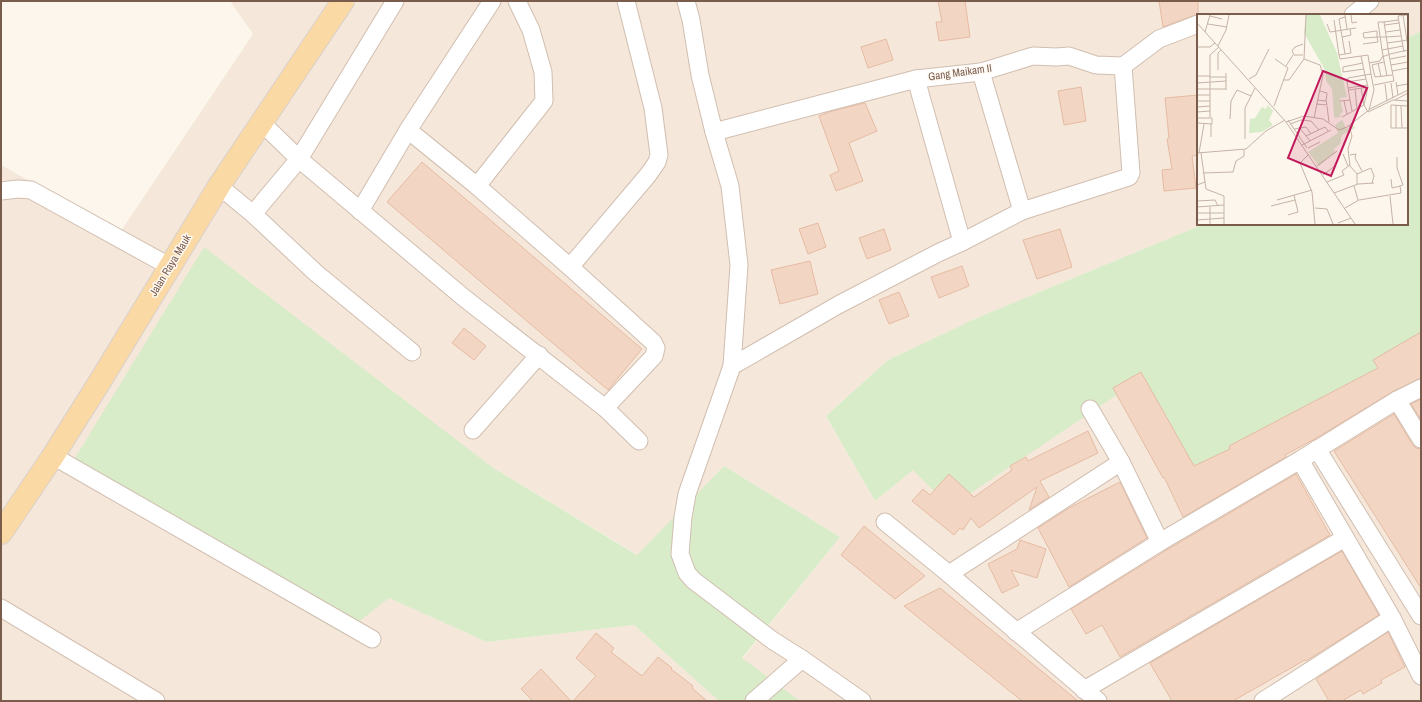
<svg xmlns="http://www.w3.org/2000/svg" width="1422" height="702" viewBox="0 0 1422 702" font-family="'Archivo Narrow',sans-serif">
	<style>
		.residential { fill: #f5e8da }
		.green { fill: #d8ecc9 }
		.building { fill: #f3d5c3; stroke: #e6bba3 }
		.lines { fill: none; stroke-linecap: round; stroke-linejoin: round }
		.minor-casing { stroke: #d1beb0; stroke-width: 19 }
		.primary-casing { stroke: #dad1cd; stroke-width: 24 }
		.minor { stroke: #fff; stroke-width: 17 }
		.primary { stroke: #fbd9a5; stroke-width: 22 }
		.labels { text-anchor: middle; stroke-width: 3; stroke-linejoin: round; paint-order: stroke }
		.street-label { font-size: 11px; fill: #7a5c4d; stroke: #fffaf3 }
		.inset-road { fill: none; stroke: #c5b3a7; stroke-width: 1 }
		.view { fill: #c2185b; fill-opacity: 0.15; stroke: #c2185b; stroke-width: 2 }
		.inset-edge { fill: none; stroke: #7a5c4d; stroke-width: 2 }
	</style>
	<rect width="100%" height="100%" fill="#fdf6ec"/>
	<polygon class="residential" points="230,1 1421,1 1421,31 1407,38 1407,15 1198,15 1198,224 1204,224 979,317 888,360 826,416 875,501 913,470 1130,385 1421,349 1421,701 800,701 742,659 840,537 724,466 638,555 492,467 389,598 487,642 634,625 719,701 1,701 1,165 121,231 253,34"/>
	<g class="green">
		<polygon points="1421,31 1421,349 1197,481 1130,386 950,507 913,470 875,501 826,416 888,360 979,317 1204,224 1407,224 1407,38"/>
		<polygon points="204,247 492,467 637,555 724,466 840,537 742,658 800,701 719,701 634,625 487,642 389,598 343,634 67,471"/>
	</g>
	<g class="building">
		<polygon points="938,1 965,1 970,37 939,41 936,22 942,22"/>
		<polygon points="1159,1 1198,1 1198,14 1163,27"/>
		<polygon points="886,39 893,60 868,68 861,47"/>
		<polygon points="1081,87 1086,121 1064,125 1058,91"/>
		<polygon points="1198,95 1198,155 1192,156 1196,188 1164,191 1162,170 1172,169 1167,139 1169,138 1165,98"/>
		<polygon points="865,103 877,131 849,143 863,181 836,191 830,175 839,171 819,116 832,111"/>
		<polygon points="422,162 642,349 608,390 387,202"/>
		<polygon points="818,223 826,247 808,254 799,229"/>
		<polygon points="884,229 891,250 867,259 859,238"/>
		<polygon points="1060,229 1072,267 1037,279 1023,240"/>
		<polygon points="810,261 818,294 780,304 771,270"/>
		<polygon points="962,266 969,286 939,298 931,277"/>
		<polygon points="899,292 909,316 889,324 879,300"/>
		<polygon points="464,328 486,346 474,360 452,343"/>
		<polygon points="1421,332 1421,378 1392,392 1313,440 1285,455 1286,457 1183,517 1164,477 1163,478 1113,388 1141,372 1194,466 1230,449 1229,446 1378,368 1373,360"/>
		<polygon points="1421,399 1421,420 1411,404"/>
		<polygon points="1394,414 1412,444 1416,448 1421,449 1421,588 1334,451"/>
		<polygon points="1088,431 1098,453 1040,481 1049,497 1029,510 1037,487 979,528 971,518 963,530 960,528 954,535 912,501 923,489 930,495 949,474 974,497 1012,470 1010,466 1026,457 1028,461"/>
		<polygon points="1296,474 1330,535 1120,657 1102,625 1086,634 1071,609 1165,551"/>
		<polygon points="1120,482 1147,538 1069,587 1038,528 1069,508"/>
		<polygon points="864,526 925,576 895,599 841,555"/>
		<polygon points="1020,540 1046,549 1037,578 1011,570 1019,585 1002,593 988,564 1017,549"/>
		<polygon points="1342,551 1379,615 1306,661 1305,660 1233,701 1172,701 1150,663"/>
		<polygon points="940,588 1010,645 1078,701 1022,701 904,606"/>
		<polygon points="1388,632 1405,667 1381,680 1382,683 1363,694 1361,690 1342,701 1329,701 1316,679"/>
		<polygon points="596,633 614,648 611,652 642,676 658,657 672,668 671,669 693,686 692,688 707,701 573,701 596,676 576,658"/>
		<polygon points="541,669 571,701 533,701 521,689"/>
	</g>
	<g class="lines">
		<g class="minor-casing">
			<g id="minor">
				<polyline points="686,1 691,20 700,75 714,132 730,186 739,265 732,366 687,494 683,517 680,554 687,573 693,580 772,640 802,659 862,701"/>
				<polyline points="1353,15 1370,1"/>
				<polyline points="916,79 962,242 1022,211 981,72"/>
				<polyline points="261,122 299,159 463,297 605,408 639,441"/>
				<polyline points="408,130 477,186 570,267 653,342 656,348 654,356 605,408"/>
				<polyline points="714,132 916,79 981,72 1033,56 1056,57 1069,56 1096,65 1123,66 1159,39 1198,24"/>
				<polyline points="219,186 253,214 316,273 412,352"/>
				<polyline points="477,186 544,101 543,72 531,30 517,1"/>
				<polyline points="1,191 18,189 31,190 169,266"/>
				<polyline points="360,211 408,130 492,1"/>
				<polyline points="1022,211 1129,177 1131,173 1123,66"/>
				<polyline points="253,214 299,159 395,1"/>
				<polyline points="570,267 648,175 657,162 659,155 653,108 626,1"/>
				<polyline points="732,366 838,305 938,253 962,242"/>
				<polyline points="1397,400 1421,388"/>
				<polyline points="473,430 539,355"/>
				<polyline points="1317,449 1421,616"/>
				<polyline points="53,456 372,639"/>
				<polyline points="1300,460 1392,618 1421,676"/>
				<polyline points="885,522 949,574 1098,701"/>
				<polyline points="1160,542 1300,460 1397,400 1421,439"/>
				<polyline points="949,574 1121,462"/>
				<polyline points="1,608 156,701"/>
				<polyline points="1016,632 1160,542 1121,462 1090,409"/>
				<polyline points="1084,690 1345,538"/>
				<polyline points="754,701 802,659"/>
				<polyline points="1263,701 1392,618"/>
			</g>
		</g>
		<g class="primary-casing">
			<polyline id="primary" points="1,533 53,456 99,383 219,186 343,1"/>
		</g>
		<use href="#minor" class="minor"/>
		<use href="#primary" class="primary"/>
	</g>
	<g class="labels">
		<g class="street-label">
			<text transform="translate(960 72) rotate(-8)" y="4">Gang Maikam II</text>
			<text transform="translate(170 265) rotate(-59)" y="4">Jalan Raya Mauk</text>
		</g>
	</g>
	<g transform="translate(1197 14)">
		<rect width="211" height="211" fill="#fdf6ec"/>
		<path d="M109,1H123L140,39L150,83L143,84L146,98L143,100L144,103L137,104L135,75L129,67L128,56L107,19ZM71,91L76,97L72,106L76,111L65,118L52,119L53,105L58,104L65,93L69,95ZM145,106L150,115L156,111L158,114L145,121L143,130L137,135L138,139L122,152L111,138L141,119L138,111Z" fill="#d8ecc9"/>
		<path class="inset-road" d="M148,1L150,15M154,1L155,9L160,8M206,1L211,33M13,2L25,5M148,3L142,5L148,40M137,6L142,41L154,39L152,27M188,8H181L185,36L206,32M0,9L89,108L158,210M11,10L30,13M130,10L133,18L159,14M188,11L202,9M8,18L13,1M189,18L203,16M145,23L154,21L153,15M190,29L205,27L201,2L210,1M166,30L181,28L180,23V17H179L166,19L167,24L180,23H189L204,22M21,32L29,16L32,1M0,33H13L18,29M185,36L190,62M207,38L205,27L210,26M106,41H97L95,37L98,33L106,30M142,41L143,45L164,42L168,61M192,41L187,8L201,6M164,42L171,41L174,60M107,45L123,51L126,61L117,104M193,45L209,42M187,48L175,51L178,63L195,61M166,49L146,53V58L167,55M172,49L183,47L185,43L193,40L211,36M181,49L184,63M194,51L211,48M89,52L96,41M21,56V39L24,36M195,57L211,54M29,59V76M0,62H13M13,63H29M52,65L59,61L72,35M86,66H92L107,45L109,1M199,68L201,81M0,69L29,67M194,69L196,84M188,70L190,87M177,71L197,67L192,41M199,72L211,70M171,73L167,91L171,98L196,86L211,87M151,74L170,71M0,75H29M158,75L160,95M152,76L171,73L168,61M123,77L130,79L129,87M0,81H13M153,86L150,68L169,65M198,86L211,79M0,87H13M143,87L153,86L155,97M147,87L150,100M119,90L130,91L129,87L120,86M77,92L91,54L78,45M130,92L132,108M204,92L205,114M211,92L194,91V114H211M0,93L13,92M173,95L211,76M0,98L13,97M13,103V41L22,33M145,103L167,91L164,74M0,104H15V110L1,109M33,105L34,87L40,76L54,82M91,106L110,134M89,108L107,102L126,105L142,116L150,113L172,96L177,76L174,60L151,64L150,68M14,110V123M93,110L104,106L114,107L122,116M152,111L155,122L151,135L153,152L160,160V170M102,113L113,127M199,114V91M97,115L109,113L114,120M109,122L128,113L131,117M48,125V94L58,74M105,131L134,116M111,134L123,128M0,139L49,135L69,117L88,106M2,139L7,110M146,140L151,152M111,141L103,149L115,178L118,210M153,141L159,140L158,144L165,157M120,152L140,137M6,159L36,158L39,147L47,142V136M160,160L174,154L177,162L175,169M126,161L139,151M194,165L195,174L203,172M8,168L9,175L27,182M130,168L147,161L145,157L153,151M0,171L8,168L4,139M157,172L161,186M137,179L161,170L177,169M27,182V210M193,182L196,210M80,186L115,176M0,187L18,186L21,192M74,192L98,186M0,193L27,191M13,193V210M118,194L130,195L136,210M148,194L162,186L204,179L203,172L206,171L200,154V143M0,199H27M91,201L101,198L97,181M0,206L27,204M141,209L154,204"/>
		<path class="view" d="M126,57L170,74L134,162L91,144Z"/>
		<rect width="211" height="211" class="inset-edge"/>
	</g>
	<rect width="1422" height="702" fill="none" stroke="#7a5c4d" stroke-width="4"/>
</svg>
